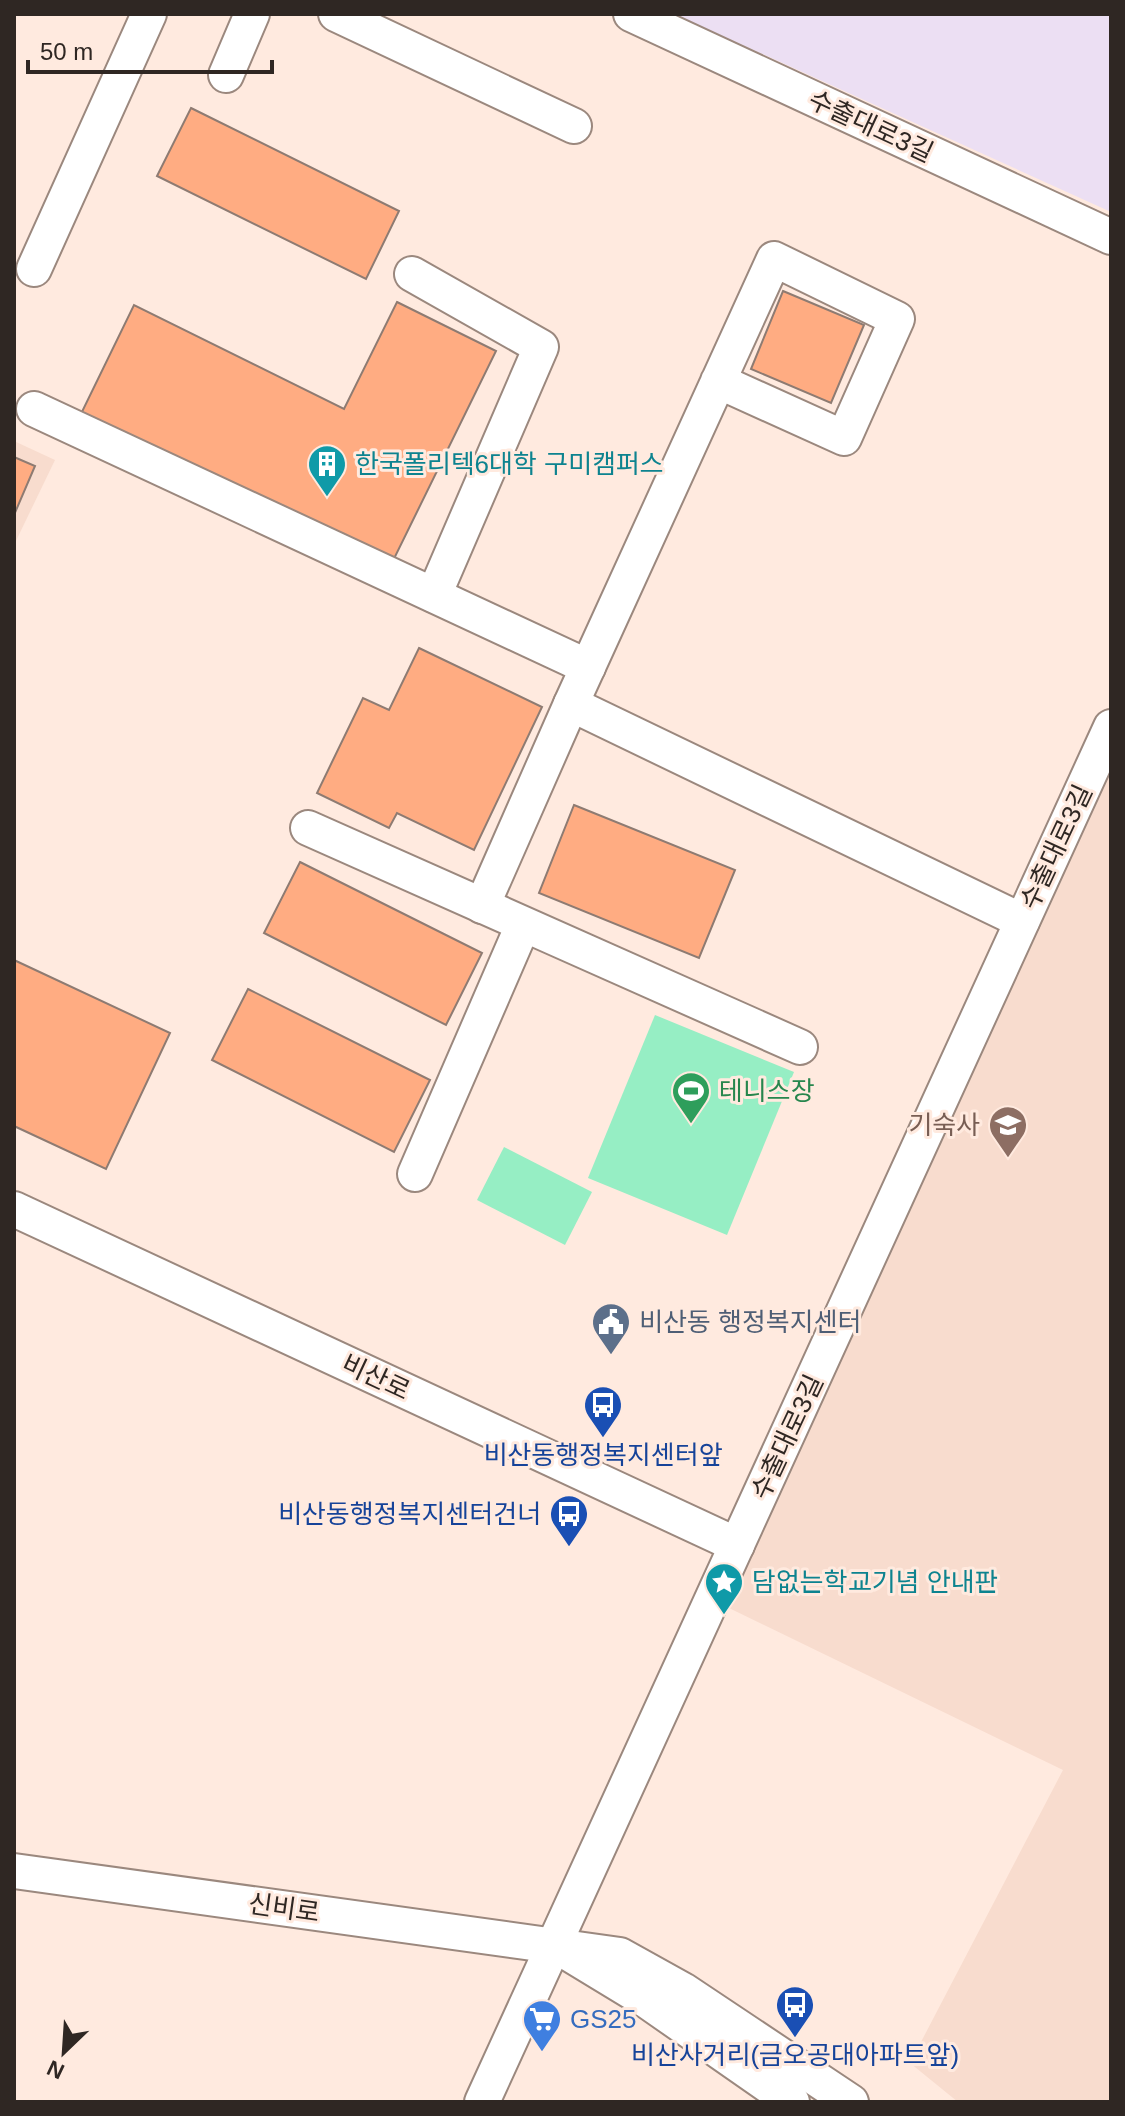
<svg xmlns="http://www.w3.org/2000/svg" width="1125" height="2116" viewBox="0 0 1125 2116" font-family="Helvetica,'Noto Sans KR',sans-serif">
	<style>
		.built { fill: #f8dcce }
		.industrial { fill: #ecdff3 }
		.green { fill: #96eec4 }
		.building { fill: #ffac82; stroke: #8e7b72; stroke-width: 2 }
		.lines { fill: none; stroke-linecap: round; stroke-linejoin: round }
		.minor-casing { stroke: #9b887e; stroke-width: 38 }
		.minor { stroke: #fff; stroke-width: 34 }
		.labels { text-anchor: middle; stroke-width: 6; stroke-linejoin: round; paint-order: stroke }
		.street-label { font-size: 26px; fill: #2f2723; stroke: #ffeadf }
		.culture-label { font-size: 26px; fill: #0d838f; stroke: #ffeadf; text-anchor: start }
		.leisure-label { font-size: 26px; fill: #27864d; stroke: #ffeadf; text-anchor: start }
		.education-label { font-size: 26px; fill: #785e54; stroke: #ffeadf; text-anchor: end }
		.service-label { font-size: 26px; fill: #4e5e75; stroke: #ffeadf; text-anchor: start }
		.transit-label { font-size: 26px; fill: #164399; stroke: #ffeadf }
		.shop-label { font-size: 26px; fill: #366cbe; stroke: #ffeadf; text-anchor: start }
	</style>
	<rect width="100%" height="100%" fill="#ffeadf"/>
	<g class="built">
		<polygon points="14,441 55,460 14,545"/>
		<polygon points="1111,726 1111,2102 958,2102 910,2063 1063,1770 698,1593"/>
	</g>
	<polygon class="industrial" points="674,14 1111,14 1111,212"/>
	<g class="green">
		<polygon points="655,1015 794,1072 727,1235 588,1178"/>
		<polygon points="504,1147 592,1192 565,1245 477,1200"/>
	</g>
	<g class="building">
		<polygon points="191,108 399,211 366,279 157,176"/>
		<polygon points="783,291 864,325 831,403 751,369"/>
		<polygon points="397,302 496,351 386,575 77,422 134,305 344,409"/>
		<polygon points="14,457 35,466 14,515"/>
		<polygon points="419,648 542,707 474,850 397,813 389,828 317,793 363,698 389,710"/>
		<polygon points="574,805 735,870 699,958 539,893"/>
		<polygon points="300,862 482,953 446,1025 264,933"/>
		<polygon points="14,960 170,1033 106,1169 14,1126"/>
		<polygon points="248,989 430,1080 394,1152 212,1060"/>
	</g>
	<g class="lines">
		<g class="minor-casing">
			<g id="minor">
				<polyline points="336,14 574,126"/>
				<polyline points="631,14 1111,237"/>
				<polyline points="226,75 252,14"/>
				<polyline points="34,269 149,14"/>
				<polyline points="412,274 541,347 434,595"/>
				<polyline points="718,381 844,438 897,319 774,259 571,704 1022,921"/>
				<polyline points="34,409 588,667"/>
				<polyline points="308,828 800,1047"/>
				<polyline points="482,906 571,704"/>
				<polyline points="415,1174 523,925"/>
				<polyline points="14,1209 737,1545"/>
				<polyline points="14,1871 620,1955 683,1990 851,2102"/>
				<polyline points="568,1953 647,2001 792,2102"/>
				<polyline points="482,2102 1111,727"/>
			</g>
		</g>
		<use href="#minor" class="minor"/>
	</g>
	<defs>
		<g id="building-pin" transform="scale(2)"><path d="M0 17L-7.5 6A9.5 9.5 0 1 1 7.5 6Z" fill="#0f9aa8" stroke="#ffeadf"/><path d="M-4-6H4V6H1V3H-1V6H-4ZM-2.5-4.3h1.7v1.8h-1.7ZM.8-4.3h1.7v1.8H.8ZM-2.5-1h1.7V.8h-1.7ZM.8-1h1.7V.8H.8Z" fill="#fff"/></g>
		<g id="stadium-pin" transform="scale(2)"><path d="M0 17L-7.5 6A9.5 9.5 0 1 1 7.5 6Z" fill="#2e9e5b" stroke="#ffeadf"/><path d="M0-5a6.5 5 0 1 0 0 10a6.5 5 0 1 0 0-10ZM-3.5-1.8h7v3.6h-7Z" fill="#fff"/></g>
		<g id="school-pin" transform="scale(2)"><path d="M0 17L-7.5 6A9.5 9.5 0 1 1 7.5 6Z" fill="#8d6e63" stroke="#ffeadf"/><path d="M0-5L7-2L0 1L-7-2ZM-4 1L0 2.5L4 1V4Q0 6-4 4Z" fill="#fff"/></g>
		<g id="civic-pin" transform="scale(2)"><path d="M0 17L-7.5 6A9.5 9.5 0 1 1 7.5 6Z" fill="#5c6f8a" stroke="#ffeadf"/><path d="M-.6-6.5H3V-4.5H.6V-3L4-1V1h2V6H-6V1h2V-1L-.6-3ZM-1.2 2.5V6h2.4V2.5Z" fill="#fff"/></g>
		<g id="bus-pin" transform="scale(2)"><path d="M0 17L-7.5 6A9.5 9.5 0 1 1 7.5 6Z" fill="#1a4fb4" stroke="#ffeadf"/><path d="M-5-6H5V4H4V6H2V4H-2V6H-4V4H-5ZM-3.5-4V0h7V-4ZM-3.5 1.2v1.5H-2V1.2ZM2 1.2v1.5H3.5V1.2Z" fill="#fff"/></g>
		<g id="sight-pin" transform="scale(2)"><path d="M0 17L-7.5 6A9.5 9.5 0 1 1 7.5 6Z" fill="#0f9aa8" stroke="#ffeadf"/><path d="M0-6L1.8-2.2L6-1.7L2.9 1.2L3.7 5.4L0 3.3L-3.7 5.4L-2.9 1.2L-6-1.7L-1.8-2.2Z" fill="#fff"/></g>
		<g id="supermarket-pin" transform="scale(2)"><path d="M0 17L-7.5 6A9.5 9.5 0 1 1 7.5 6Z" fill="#3f7fe0" stroke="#ffeadf"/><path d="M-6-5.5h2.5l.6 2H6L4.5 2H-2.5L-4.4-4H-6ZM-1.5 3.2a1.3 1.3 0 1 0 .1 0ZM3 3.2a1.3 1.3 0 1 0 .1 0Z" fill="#fff"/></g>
	</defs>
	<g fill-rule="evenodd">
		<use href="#building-pin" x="327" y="464"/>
		<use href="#stadium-pin" x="691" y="1091"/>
		<use href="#school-pin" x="1008" y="1125"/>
		<use href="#civic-pin" x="611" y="1322"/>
		<use href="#bus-pin" x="603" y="1405"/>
		<use href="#bus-pin" x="569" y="1514"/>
		<use href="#sight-pin" x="724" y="1582"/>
		<use href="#bus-pin" x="795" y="2005"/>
		<use href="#supermarket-pin" x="542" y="2019"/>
	</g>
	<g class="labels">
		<g class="street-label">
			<text transform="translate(871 126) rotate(25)" y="9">수출대로3길</text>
			<text transform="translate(1056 847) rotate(-65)" y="9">수출대로3길</text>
			<text transform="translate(376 1377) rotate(25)" y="9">비산로</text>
			<text transform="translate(787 1437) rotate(-65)" y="9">수출대로3길</text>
			<text transform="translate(284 1908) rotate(8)" y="9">신비로</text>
		</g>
		<g class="culture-label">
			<text x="355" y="473">한국폴리텍6대학 구미캠퍼스</text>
			<text x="752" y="1591">담없는학교기념 안내판</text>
		</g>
		<g class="leisure-label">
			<text x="719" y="1100">테니스장</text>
		</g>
		<g class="education-label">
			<text x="980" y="1134">기숙사</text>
		</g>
		<g class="service-label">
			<text x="639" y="1331">비산동 행정복지센터</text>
		</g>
		<g class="transit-label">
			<text x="603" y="1464">비산동행정복지센터앞</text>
			<text x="541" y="1523" text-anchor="end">비산동행정복지센터건너</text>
			<text x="795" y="2064">비산사거리(금오공대아파트앞)</text>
		</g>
		<g class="shop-label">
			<text x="570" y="2028">GS25</text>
		</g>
	</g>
	<rect width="1125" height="2116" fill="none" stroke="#2f2723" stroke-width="32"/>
	<g transform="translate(64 2052) rotate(205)" stroke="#ffeadf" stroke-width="6" paint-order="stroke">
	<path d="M0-6L14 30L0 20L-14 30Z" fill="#2f2723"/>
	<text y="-12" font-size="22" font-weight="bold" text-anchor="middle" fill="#2f2723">N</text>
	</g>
	<path d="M28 60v12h244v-12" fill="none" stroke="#2f2723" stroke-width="4"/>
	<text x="40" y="60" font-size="24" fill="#2f2723" stroke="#ffeadf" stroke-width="6" paint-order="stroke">50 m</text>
</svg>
